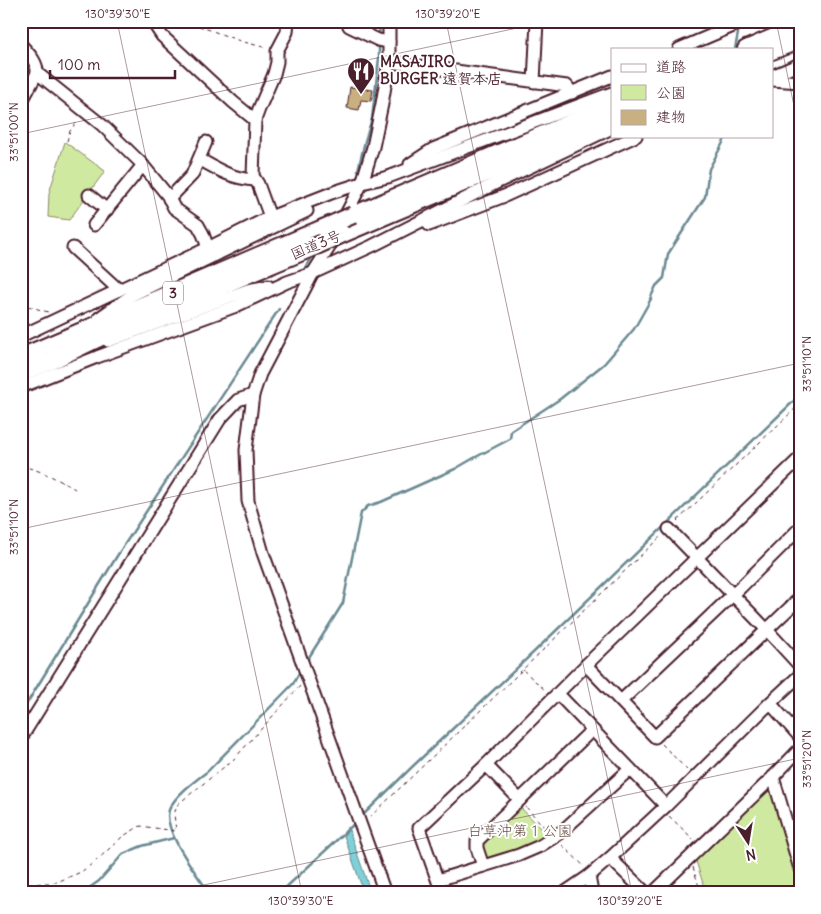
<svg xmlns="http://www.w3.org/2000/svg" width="821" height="914" viewBox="0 0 821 914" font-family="Delius,'Klee One',sans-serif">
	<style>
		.green { fill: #cfeaa0; stroke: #8c8466 }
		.water { fill: #7fd0d7; stroke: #6a8992 }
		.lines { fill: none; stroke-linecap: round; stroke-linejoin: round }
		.stream { stroke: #6a8992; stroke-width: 2.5 }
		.building { fill: #c9b080; stroke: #4a1f2b }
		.minor-casing { stroke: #4a1f2b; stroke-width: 15 }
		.highway-casing { stroke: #4a1f2b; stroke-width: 20 }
		.path { stroke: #4a1f2b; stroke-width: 1; stroke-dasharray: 4 4; stroke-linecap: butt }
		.minor { stroke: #fff; stroke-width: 11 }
		.highway { stroke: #fff; stroke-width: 16 }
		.highway-bridge-casing { stroke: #4a1f2b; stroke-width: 20; stroke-linecap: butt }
		.highway-bridge { stroke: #fff; stroke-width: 16 }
		.ticks { fill: none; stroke: #4a1f2b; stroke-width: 1; stroke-opacity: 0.45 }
		.labels { text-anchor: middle; stroke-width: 4; stroke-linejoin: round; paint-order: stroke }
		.shield { fill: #fff; stroke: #80626b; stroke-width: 1 }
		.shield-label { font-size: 14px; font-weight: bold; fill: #4a1f2b }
		.poi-label { font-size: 15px; font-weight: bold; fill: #4a1f2b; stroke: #fff; text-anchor: start }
		.street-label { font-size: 15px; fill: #4a1f2b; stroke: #fff }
		.park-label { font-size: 15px; fill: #6b5248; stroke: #fff }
		.neatline { fill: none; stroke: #4a1f2b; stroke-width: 2 }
		.ticks-label { font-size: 12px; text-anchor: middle; fill: #4a1f2b }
	</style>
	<rect width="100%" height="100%" fill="#fff"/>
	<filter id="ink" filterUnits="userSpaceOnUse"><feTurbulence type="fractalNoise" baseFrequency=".02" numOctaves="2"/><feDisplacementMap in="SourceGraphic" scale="10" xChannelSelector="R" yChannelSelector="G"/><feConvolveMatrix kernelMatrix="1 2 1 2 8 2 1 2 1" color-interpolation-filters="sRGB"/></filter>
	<g filter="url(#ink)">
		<g class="green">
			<polygon points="65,142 105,171 69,220 48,217 49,193"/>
			<polygon points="771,782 800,878 800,893 706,893 695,858"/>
			<polygon points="520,807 548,835 532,844 488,860 483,851 482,843"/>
		</g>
		<polygon class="water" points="348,827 371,893 364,893 343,833"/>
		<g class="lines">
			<g class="stream">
				<polyline points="379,37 380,21"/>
				<polyline points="735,49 739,28"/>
				<polyline points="358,170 365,141 372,119 379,58 379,43"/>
				<polyline points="304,270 314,254"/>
				<polyline points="306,662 343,603 361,513 368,506 381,502 455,469 474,458 510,439 511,431 560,399 604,364 634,329 651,299 650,299 656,286 664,278 668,254 705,197 709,169 725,139 725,136"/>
				<polyline points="21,713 117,556 279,309"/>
				<polyline points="361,817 412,767 535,651 800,395"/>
				<polyline points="80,893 92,886 99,881 123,854 142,846 174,838"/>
				<path d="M209,893C198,875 162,831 169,810C174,796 196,780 208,771L293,684L300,671"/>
				<polyline points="280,893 355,823"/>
			</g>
		</g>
		<polygon class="building" points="350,87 373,90 371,101 361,100 359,110 347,108"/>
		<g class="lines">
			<g class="minor-casing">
				<g id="minor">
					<polyline points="152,21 162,36 233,102 255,120 253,176 258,184 270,217"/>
					<polyline points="347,21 349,26 378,40 389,42"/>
					<path d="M21,45C28,53 38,62 37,73L21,103"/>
					<polyline points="679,49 745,21"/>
					<polyline points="389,62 567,86 572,93"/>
					<polyline points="37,73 102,125 141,163 168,196 174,208 198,225 203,234 208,248"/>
					<polyline points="772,76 800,64"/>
					<polyline points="772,80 800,82"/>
					<polyline points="534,82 537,21"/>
					<polyline points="255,120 259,109 274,74 277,62 277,51 287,32 288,21"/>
					<path d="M199,159C218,170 233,179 255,180"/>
					<polyline points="410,164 433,149 612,76"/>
					<polyline points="89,195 107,210"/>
					<polyline points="169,199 192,175 206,142"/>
					<polyline points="342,222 362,183 373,147 382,104 389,62 389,21"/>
					<polyline points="94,225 143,165"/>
					<polyline points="429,225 507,195 636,136"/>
					<polyline points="335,236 330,246 313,273 260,374 253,395 246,450 248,501 263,553 385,893"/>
					<polyline points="73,248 119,290"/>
					<polyline points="99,318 132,295 307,211"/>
					<polyline points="21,336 208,248 270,217 334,192 362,183 388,177 612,93"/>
					<polyline points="108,341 248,290 268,286"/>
					<polyline points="21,387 97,357 236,306 287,282 313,273 372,246 498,182 612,128"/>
					<polyline points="669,529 767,630 800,666"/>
					<polyline points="586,665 655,737 800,598"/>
					<polyline points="558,694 666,806"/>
					<polyline points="621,701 741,587 800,528"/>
					<polyline points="770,703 800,737"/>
					<polyline points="21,738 220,419 238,400 253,395"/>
					<polyline points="486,765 520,800"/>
					<polyline points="773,777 800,869"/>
					<polyline points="610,858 646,893"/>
					<polyline points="483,866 477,848 477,841 592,730"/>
					<polyline points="589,876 592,893"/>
					<polyline points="438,880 519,855 540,846 559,834 630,769"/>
					<polyline points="442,893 419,828 486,765 586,665 800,458"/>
					<polyline points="564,893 589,876 610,858 666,806 770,703 800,675"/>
					<polyline points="653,893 773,777 800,749"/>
				</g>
			</g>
			<g class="highway-casing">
				<g id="highway">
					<polyline points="746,49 800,26"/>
					<polyline points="772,51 800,40"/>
					<polyline points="353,215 612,105"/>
					<polyline points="343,234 612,120"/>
					<polyline points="21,357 323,228"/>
					<polyline points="21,373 51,361 120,328 314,247"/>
				</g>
			</g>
			<g class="path">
				<polyline points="199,26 240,41 267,48"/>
				<polyline points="67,141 70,131 78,120"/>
				<polyline points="21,304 48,312"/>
				<path d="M21,466C41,470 57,479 75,489"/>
				<polyline points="677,521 800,404"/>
				<polyline points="523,670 546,691"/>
				<polyline points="662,744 687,770"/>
				<polyline points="526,807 547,830"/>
				<polyline points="669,816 693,839"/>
				<polyline points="369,818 661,536"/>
				<polyline points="562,845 585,867"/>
				<polyline points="693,867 701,893"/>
				<polyline points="21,885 57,882 81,872 96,861 122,837 140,826 176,831 174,814 178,804 234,759 300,686"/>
			</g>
			<use href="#minor" class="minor"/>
			<use href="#highway" class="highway"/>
			<g class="highway-bridge-casing">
				<g id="highway-bridge">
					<polyline points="323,228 353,215"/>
					<polyline points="314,247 343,234"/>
				</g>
			</g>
			<use href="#highway-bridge" class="highway-bridge"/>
		</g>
	</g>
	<path class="ticks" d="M117,21L302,893M446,21L632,893M776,21L800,134M21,134L550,21M21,529L800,363M166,893L800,758"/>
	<defs>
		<g id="restaurant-pin" transform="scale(1.4375)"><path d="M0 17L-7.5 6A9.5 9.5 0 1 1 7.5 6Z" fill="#4a1f2b" stroke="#fff"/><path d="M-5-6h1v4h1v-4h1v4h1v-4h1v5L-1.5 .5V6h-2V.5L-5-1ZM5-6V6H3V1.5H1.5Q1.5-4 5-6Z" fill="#fff"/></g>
	</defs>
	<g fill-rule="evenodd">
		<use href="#restaurant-pin" x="361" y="71"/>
	</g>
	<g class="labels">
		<rect class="shield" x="163" y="281.5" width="20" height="23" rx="4"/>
		<g class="shield-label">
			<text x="173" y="298">3</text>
		</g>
		<g class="poi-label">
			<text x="380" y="67">MASAJIRO<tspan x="380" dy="17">BURGER 遠賀本店</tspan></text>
		</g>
		<g class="street-label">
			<text transform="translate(316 245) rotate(-23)" y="5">国道3号</text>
		</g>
		<g class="park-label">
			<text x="520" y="836">白草沖第１公園</text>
		</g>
	</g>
	<rect width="821" height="914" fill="none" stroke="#fff" stroke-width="55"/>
	<rect x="611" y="48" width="162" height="90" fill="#ffffff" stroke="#b7a5aa"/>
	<rect x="621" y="64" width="25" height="8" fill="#ffffff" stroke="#b7a5aa"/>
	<text x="656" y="72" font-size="15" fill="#4a1f2b">道路</text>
	<rect x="621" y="85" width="25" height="15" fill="#cfeaa0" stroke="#b7a5aa"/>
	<text x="656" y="98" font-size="15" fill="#4a1f2b">公園</text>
	<rect x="621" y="110" width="25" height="15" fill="#c9b080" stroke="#b7a5aa"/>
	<text x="656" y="122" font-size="15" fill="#4a1f2b">建物</text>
	<g transform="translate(748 842) rotate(168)" stroke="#ffffff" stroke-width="4" paint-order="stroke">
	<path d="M0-4L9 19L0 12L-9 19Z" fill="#4a1f2b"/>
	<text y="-8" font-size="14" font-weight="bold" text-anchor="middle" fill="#4a1f2b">N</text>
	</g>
	<path d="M50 70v8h125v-8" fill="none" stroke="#4a1f2b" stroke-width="2.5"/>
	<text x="58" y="70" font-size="15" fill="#4a1f2b" stroke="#ffffff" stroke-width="4" paint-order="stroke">100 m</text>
	<rect x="28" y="28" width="766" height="858" class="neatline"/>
	<g class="ticks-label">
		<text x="118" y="18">130°39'30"E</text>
		<text x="448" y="18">130°39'20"E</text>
		<text transform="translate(14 132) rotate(-90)" y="4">33°51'00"N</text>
		<text transform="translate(807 364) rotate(-90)" y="4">33°51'10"N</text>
		<text transform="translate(14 527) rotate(-90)" y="4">33°51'10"N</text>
		<text transform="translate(807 759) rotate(-90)" y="4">33°51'20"N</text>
		<text x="301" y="905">130°39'30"E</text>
		<text x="630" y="905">130°39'20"E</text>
	</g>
</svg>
